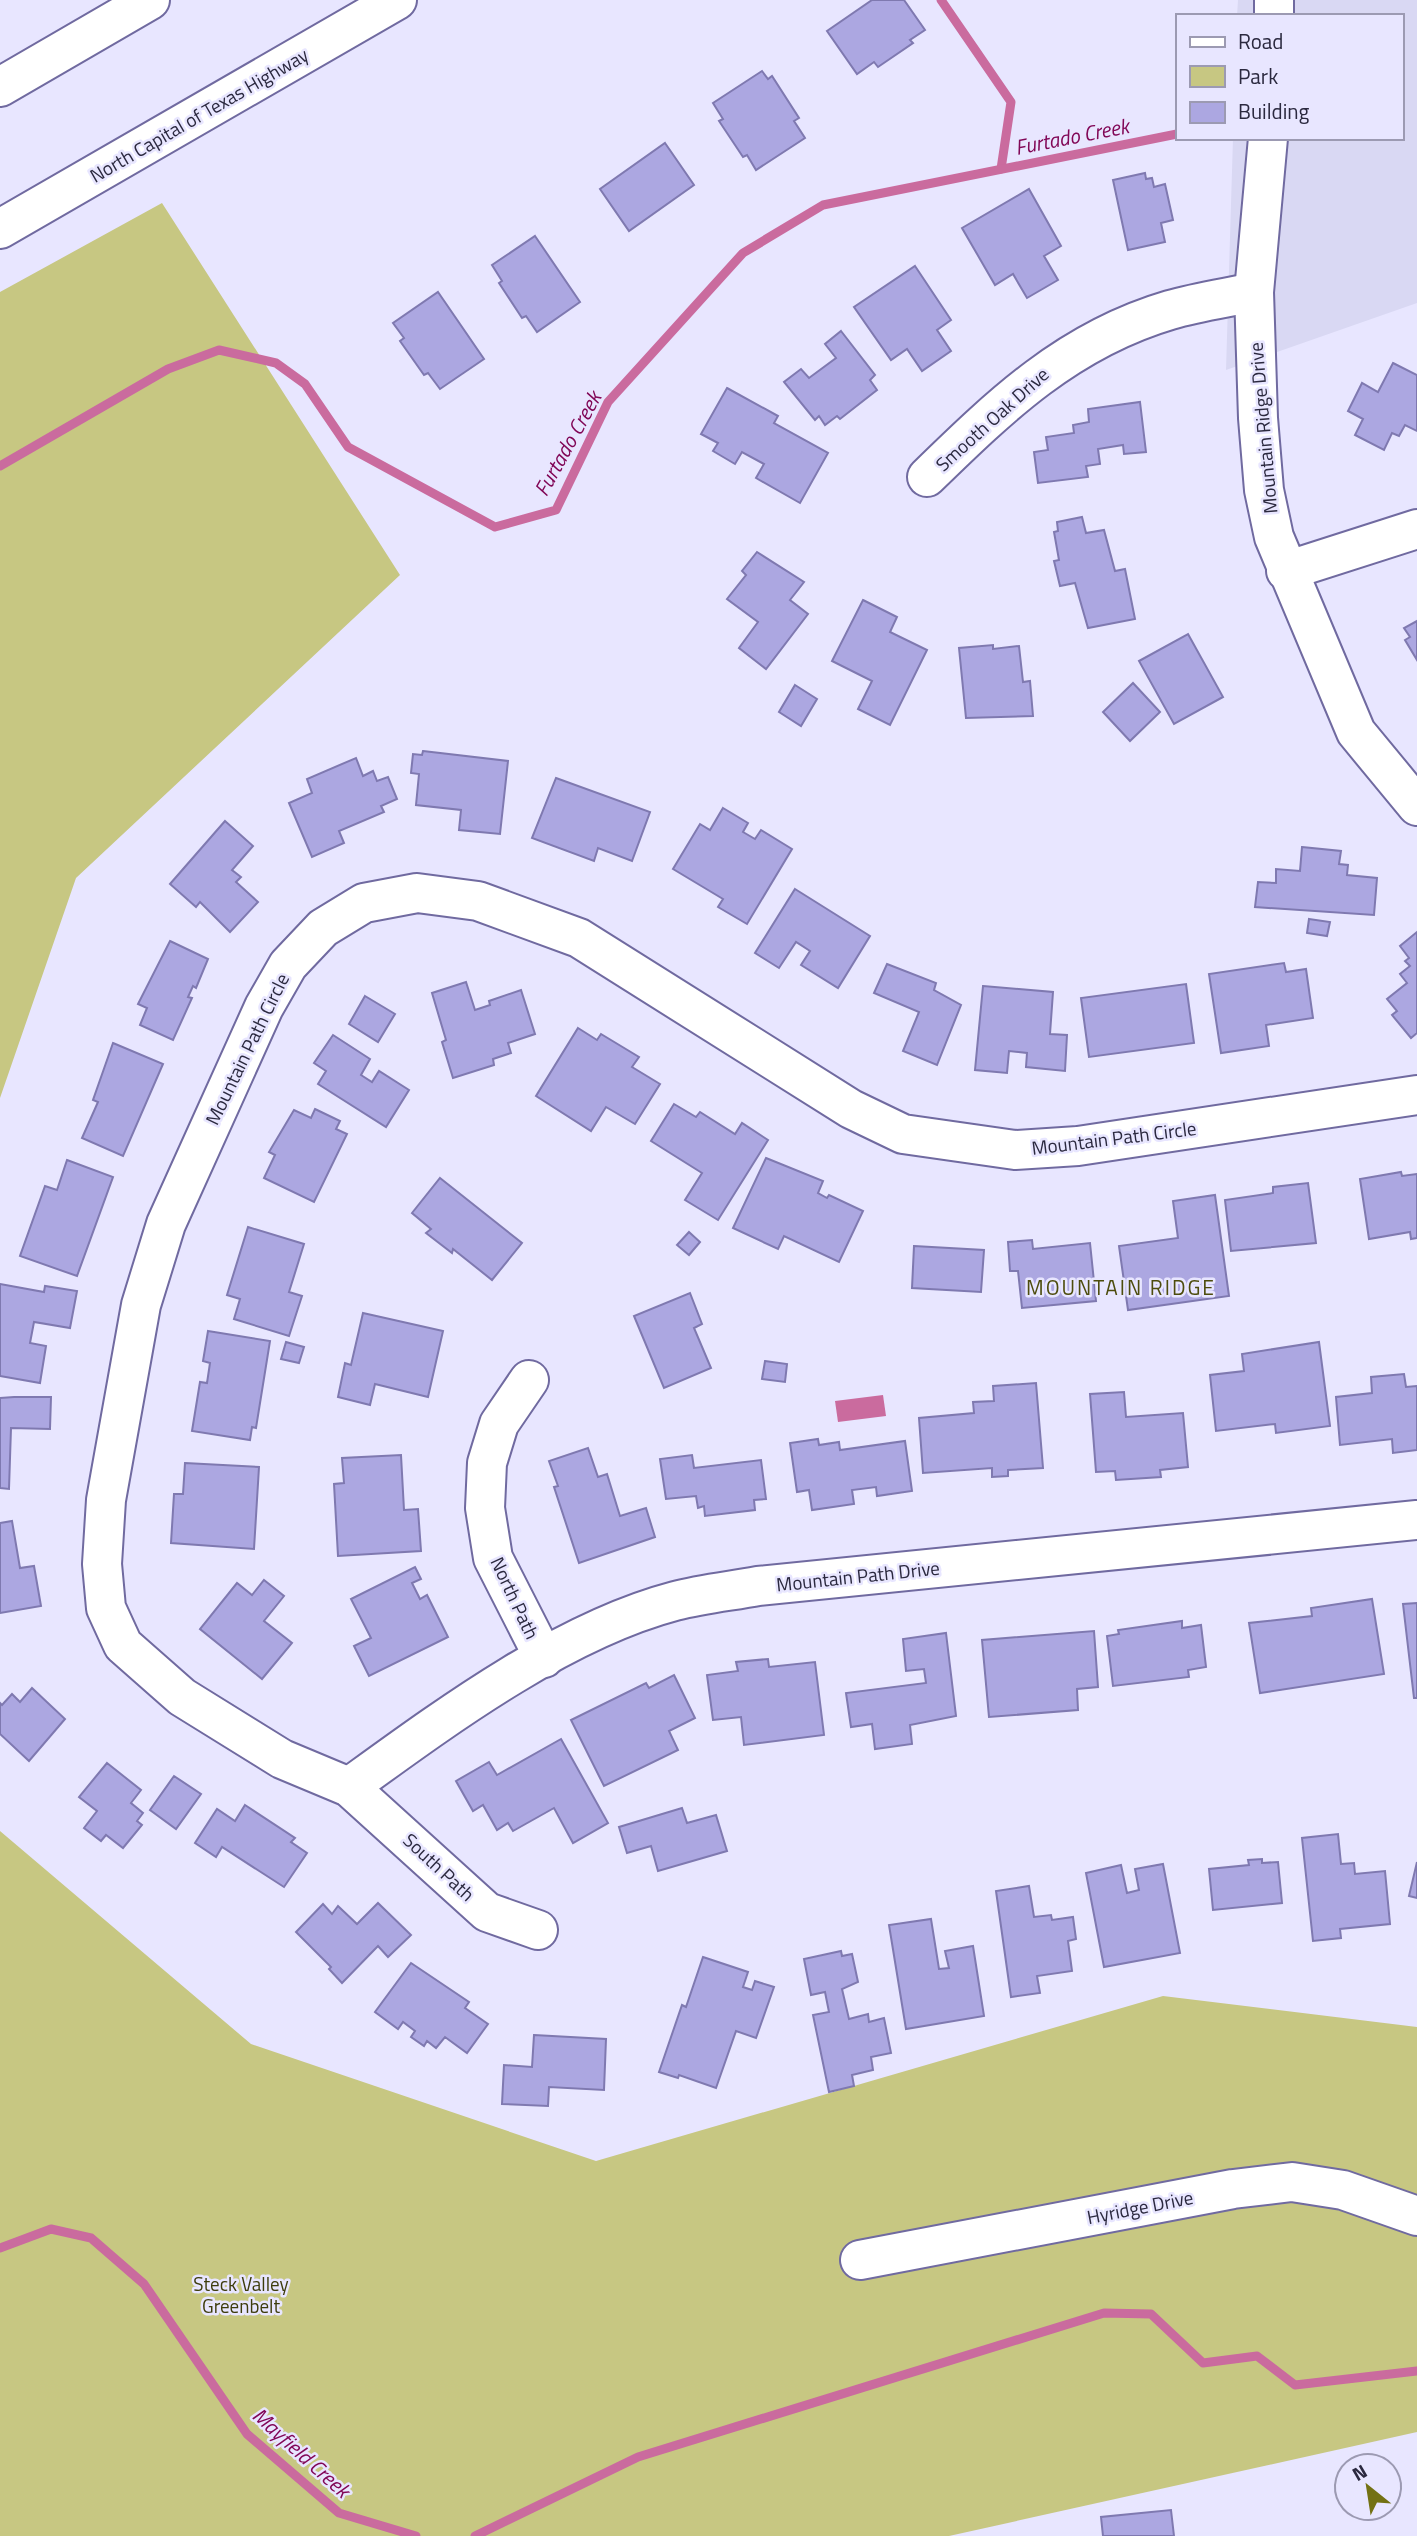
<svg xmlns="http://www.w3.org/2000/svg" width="1417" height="2536" viewBox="0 0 1417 2536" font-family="'Titillium Web',sans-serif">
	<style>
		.built { fill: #d9d8f3 }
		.green { fill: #c7c782 }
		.water { fill: #ca6b9e }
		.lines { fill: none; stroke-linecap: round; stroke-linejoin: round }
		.stream { stroke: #ca6b9e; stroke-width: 9 }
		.building { fill: #aca7e1; stroke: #7f79b0; stroke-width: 2 }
		.minor-casing { stroke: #706aa0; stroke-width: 42 }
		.highway-casing { stroke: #706aa0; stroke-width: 42 }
		.minor { stroke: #fff; stroke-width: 38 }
		.highway { stroke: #fff; stroke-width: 38 }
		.labels { text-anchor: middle; stroke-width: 5; stroke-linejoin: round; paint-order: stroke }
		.street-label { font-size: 19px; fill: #2b293f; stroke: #e8e6ff }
		.park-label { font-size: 19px; fill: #3d3c0c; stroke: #e8e6ff }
		.water-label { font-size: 21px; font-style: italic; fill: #810757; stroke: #e8e6ff }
		.neighbourhood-label { font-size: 21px; letter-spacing: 2px; fill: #4d4c0d; stroke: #e8e6ff }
	</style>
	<rect width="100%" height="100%" fill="#e8e6ff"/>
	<polygon class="built" points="1238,0 1417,0 1417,303 1226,370 1233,138 1401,138 1401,16 1237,16"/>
	<g class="green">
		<polygon points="162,203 400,575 76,878 0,1098 0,292"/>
		<polygon points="0,1831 251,2044 596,2161 1163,1996 1417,2027 1417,2432 949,2536 0,2536"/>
	</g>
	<polygon class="water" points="883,1395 886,1416 838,1422 835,1401"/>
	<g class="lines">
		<g class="stream">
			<polyline points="941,0 1011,102 1001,169"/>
			<polyline points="0,466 168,369 219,350 276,363 305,384 348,447 495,527 556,510 608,402 743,253 823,205 1177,134"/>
			<polyline points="0,2248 51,2229 91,2238 144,2284 247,2434 339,2513 416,2536"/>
			<polyline points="475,2536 638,2457 1104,2313 1151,2314 1203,2363 1257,2356 1295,2385 1417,2371"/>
		</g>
	</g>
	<g class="building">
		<polygon points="872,0 904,0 925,30 910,40 913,43 878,67 874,62 857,74 827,31"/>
		<polygon points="762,71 768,79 772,76 799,118 794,121 805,138 756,170 747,155 743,157 719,121 723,119 713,103"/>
		<polygon points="665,143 694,185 629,231 600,189"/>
		<polygon points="1145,173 1146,179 1152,178 1154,187 1165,184 1173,220 1161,223 1165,242 1128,250 1113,180"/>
		<polygon points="1029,189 1061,246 1044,256 1058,280 1027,298 1013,274 995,285 962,228"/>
		<polygon points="535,236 580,302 537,332 526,316 522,318 499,283 502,281 492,265"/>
		<polygon points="915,266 951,320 937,330 951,351 922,371 907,349 891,360 854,307"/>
		<polygon points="438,292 484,359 440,389 428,373 424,375 400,341 404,338 393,323"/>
		<polygon points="841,331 875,375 870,380 877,390 840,419 837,416 825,425 819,416 815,420 784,382 801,369 809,378 836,358 825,344"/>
		<polygon points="1393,363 1417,375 1417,431 1405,425 1399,436 1392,433 1384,450 1355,435 1363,419 1348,411 1362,383 1378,392"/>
		<polygon points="727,388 778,416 774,423 828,453 800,503 756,478 764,464 742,452 735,464 713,451 718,443 701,434"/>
		<polygon points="1140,402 1146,452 1124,454 1123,445 1098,449 1100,464 1086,466 1088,477 1038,483 1034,452 1048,450 1046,437 1074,433 1073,425 1089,422 1088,409"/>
		<polygon points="1082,517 1086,533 1104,530 1115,571 1125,569 1135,619 1088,628 1075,583 1060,586 1054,561 1059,560 1054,532 1058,531 1057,522"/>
		<polygon points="757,552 804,582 790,600 808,614 766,669 739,648 758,622 727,599 746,575 742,571"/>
		<polygon points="863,600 897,617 890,632 927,650 890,725 858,709 872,681 832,661"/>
		<polygon points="1417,621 1417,660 1405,640 1410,637 1404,628"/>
		<polygon points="1188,634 1223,697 1174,724 1139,661"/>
		<polygon points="993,645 993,649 1019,646 1023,682 1030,681 1033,716 966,718 959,648"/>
		<polygon points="1133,683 1160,712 1130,741 1103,712"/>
		<polygon points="795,685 817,699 801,726 779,712"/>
		<polygon points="423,751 508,761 500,834 459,830 461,810 416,805 419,774 411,773 413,754 422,755"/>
		<polygon points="356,758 363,776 373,771 377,781 388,777 397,799 381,806 384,812 339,831 344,843 312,857 289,803 312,793 307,779"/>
		<polygon points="556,778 650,812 632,861 598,848 594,861 532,838"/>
		<polygon points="723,808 748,823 743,832 755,839 761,830 792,849 747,924 718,907 723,899 673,869 700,824 710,830"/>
		<polygon points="225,821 253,846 232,870 241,877 236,882 258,902 230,932 200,902 196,907 170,884"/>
		<polygon points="1302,847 1341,851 1339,864 1348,865 1347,875 1377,878 1374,915 1255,907 1258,882 1276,883 1276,869 1300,871"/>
		<polygon points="795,889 870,936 838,988 801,965 810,951 796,942 779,968 755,953"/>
		<polygon points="1309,919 1330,922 1327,936 1307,933"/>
		<polygon points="1417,932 1417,1033 1411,1038 1392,1015 1397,1011 1387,999 1407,983 1400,974 1410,966 1405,961 1409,958 1400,946"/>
		<polygon points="170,941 208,959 196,988 193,986 188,997 192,998 173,1040 140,1025 147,1008 138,1004"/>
		<polygon points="1284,963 1286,972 1306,969 1313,1018 1266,1025 1269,1046 1221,1053 1209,974"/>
		<polygon points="887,964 936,983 934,990 961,1005 937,1065 903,1051 919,1012 874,993"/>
		<polygon points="466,982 475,1010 490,1005 489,1001 521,990 535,1034 508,1043 511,1053 493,1059 494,1065 453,1078 442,1042 446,1040 432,993"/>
		<polygon points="1186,984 1194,1043 1089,1057 1081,998"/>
		<polygon points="983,986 1053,992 1050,1034 1067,1035 1065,1071 1026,1067 1027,1053 1009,1051 1007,1073 975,1070"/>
		<polygon points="365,996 395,1014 378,1042 349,1024"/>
		<polygon points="578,1028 597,1040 601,1034 639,1057 632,1067 660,1084 635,1124 606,1107 591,1131 536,1096"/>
		<polygon points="333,1035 370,1059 361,1075 372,1082 379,1071 409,1090 386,1127 318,1084 326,1071 314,1063"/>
		<polygon points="113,1043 163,1064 123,1156 82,1138 98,1102 93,1100"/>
		<polygon points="674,1104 696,1117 700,1112 735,1134 742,1123 768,1140 718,1220 685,1200 702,1173 651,1141"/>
		<polygon points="315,1109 340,1121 336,1129 347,1134 314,1202 264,1178 275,1155 269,1152 294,1110 311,1118"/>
		<polygon points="766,1158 823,1181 818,1193 827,1198 829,1195 863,1211 839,1262 784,1236 778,1249 733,1228"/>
		<polygon points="67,1160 113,1177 77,1276 20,1256 45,1186 57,1190"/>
		<polygon points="1401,1172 1402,1176 1417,1174 1417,1238 1411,1239 1410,1232 1369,1239 1360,1179"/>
		<polygon points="440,1178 522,1243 492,1280 453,1249 452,1253 426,1233 431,1229 412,1213"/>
		<polygon points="1308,1183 1316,1243 1231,1251 1225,1200 1273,1193 1273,1187"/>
		<polygon points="1215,1195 1229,1296 1128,1310 1119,1246 1178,1238 1173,1201"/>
		<polygon points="248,1227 304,1244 289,1292 302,1296 289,1336 234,1319 240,1299 227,1295"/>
		<polygon points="689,1232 700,1242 689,1255 677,1245"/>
		<polygon points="1032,1240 1033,1249 1090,1243 1096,1301 1022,1308 1018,1271 1010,1271 1008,1242"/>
		<polygon points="914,1246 984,1250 981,1292 912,1288"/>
		<polygon points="0,1284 44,1292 45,1286 77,1291 70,1328 34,1322 30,1343 46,1346 40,1383 0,1376"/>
		<polygon points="690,1293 702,1324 694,1328 711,1368 664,1388 634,1316"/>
		<polygon points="363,1313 443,1331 428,1397 375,1384 370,1405 338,1397 345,1363 351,1365"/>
		<polygon points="208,1331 270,1341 256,1428 252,1427 250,1440 192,1431 200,1382 207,1383 210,1363 203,1361"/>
		<polygon points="286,1342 304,1347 299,1363 281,1359"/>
		<polygon points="1319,1342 1330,1426 1276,1433 1275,1424 1216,1431 1210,1375 1244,1371 1242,1354"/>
		<polygon points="765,1361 787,1364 785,1382 762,1379"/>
		<polygon points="1404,1374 1406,1387 1417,1386 1417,1450 1393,1453 1392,1439 1340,1445 1336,1397 1372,1393 1371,1377"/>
		<polygon points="1036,1383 1043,1468 1008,1470 1008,1476 992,1477 992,1468 923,1473 919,1418 974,1413 973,1402 994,1401 993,1386"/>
		<polygon points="1124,1392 1126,1417 1183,1413 1188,1467 1160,1470 1161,1477 1116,1480 1115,1471 1096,1472 1090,1394"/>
		<polygon points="14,1397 51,1397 50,1429 11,1428 9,1489 0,1488 0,1398"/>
		<polygon points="818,1439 819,1445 839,1442 840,1450 905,1441 912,1491 877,1496 876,1487 852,1490 854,1504 812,1510 809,1490 797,1492 790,1443"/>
		<polygon points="588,1448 598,1477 607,1474 620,1516 646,1508 655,1537 579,1563 554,1487 558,1486 549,1461"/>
		<polygon points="401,1455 404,1510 418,1509 421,1551 338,1556 334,1484 344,1483 342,1458"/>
		<polygon points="692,1455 694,1468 761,1460 766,1499 754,1500 755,1510 705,1516 704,1506 698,1508 696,1496 666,1499 660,1459"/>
		<polygon points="185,1463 259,1467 254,1549 171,1543 174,1494 183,1494"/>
		<polygon points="12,1521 20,1568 34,1566 41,1606 0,1613 0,1523"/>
		<polygon points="415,1567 421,1579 412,1583 420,1599 427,1595 448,1637 369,1676 354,1646 371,1638 351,1599"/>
		<polygon points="264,1580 284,1596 264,1621 292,1643 262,1679 200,1629 237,1583 252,1595"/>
		<polygon points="1372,1599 1384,1674 1260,1693 1249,1623 1312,1616 1311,1608"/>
		<polygon points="1417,1603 1417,1698 1414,1698 1403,1604"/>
		<polygon points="1182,1621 1182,1628 1201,1625 1206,1667 1188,1670 1189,1677 1113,1686 1107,1636 1119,1634 1118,1630"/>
		<polygon points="1094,1631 1098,1687 1077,1689 1078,1710 989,1717 982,1640"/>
		<polygon points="946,1633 956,1716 910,1725 912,1744 875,1749 872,1724 851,1727 846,1693 926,1683 924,1669 906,1671 903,1639"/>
		<polygon points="768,1659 769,1667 815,1662 824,1735 744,1745 741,1717 713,1720 707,1675 738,1671 736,1662"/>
		<polygon points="674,1675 695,1718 669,1731 678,1750 604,1786 571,1720 646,1683 649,1688"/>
		<polygon points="32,1688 65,1719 29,1761 0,1734 0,1703 2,1705 12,1694 20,1702"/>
		<polygon points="561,1739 608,1823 573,1843 554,1808 513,1831 508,1823 497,1830 483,1805 473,1811 456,1781 489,1762 497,1775"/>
		<polygon points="107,1763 141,1790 131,1803 143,1813 137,1821 142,1825 123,1848 106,1835 101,1841 84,1828 97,1811 79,1797"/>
		<polygon points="174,1776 201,1794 176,1829 150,1810"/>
		<polygon points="245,1805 295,1838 291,1842 307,1853 284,1887 222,1847 216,1857 195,1843 217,1809 235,1821"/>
		<polygon points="682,1808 687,1823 716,1815 727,1851 658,1871 651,1846 627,1853 619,1827"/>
		<polygon points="1338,1834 1341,1864 1354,1863 1355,1874 1385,1871 1390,1924 1340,1929 1341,1938 1313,1941 1302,1838"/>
		<polygon points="1262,1859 1262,1863 1278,1862 1282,1903 1213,1910 1209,1869 1249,1865 1248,1860"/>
		<polygon points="1417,1862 1417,1898 1409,1896"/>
		<polygon points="1163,1864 1180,1953 1104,1967 1086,1873 1121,1865 1127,1893 1139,1890 1135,1869"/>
		<polygon points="1029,1886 1034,1917 1051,1915 1052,1920 1073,1917 1076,1939 1068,1941 1072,1971 1037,1976 1040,1993 1011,1997 996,1891"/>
		<polygon points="378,1903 411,1935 388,1957 378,1946 342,1983 329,1969 331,1967 296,1932 323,1904 332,1914 338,1906 357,1924"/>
		<polygon points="931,1919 939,1969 949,1968 945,1951 973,1946 984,2016 906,2029 889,1925"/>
		<polygon points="841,1951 842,1956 852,1954 858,1982 842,1989 849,2019 868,2014 869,2022 884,2018 891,2053 871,2057 873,2070 852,2075 854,2086 829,2092 813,2015 829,2012 825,1992 811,1995 804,1959"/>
		<polygon points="703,1957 748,1972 743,1987 752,1990 755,1981 774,1987 756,2038 736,2031 716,2088 679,2075 678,2078 659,2072 682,2005 686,2007"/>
		<polygon points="411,1963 469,2002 465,2008 488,2024 467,2053 445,2037 436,2048 427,2041 424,2046 411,2037 415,2031 403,2022 398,2029 375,2012"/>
		<polygon points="534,2035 606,2039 604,2090 549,2087 548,2106 502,2104 504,2065 532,2067"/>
		<polygon points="1171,2510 1174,2536 1103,2536 1101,2517"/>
	</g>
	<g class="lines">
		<g class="minor-casing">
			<g id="minor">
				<polyline points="1274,16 1274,0"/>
				<polyline points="1268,138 1254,292 1258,418 1264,490 1274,537 1356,732 1417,806"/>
				<path d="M927,477C1001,405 1068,340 1170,310C1197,302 1226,298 1254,292"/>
				<polyline points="1286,571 1417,529"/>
				<polyline points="529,1380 499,1424 487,1463 485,1508 493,1558 544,1658"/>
				<path d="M349,1787C443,1719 561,1631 675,1601C702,1594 731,1591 758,1586L1417,1520"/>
				<polyline points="538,1930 487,1912 349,1787 282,1759 182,1697 123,1645 106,1608 102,1564 106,1500 141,1305 166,1224 264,1007 288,965 323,928 364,903 417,893 478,901 579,938 851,1109 903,1134 1015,1150 1078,1146 1417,1095"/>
				<polyline points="860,2260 1233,2189 1292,2182 1343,2190 1417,2216"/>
			</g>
		</g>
		<g class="highway-casing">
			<g id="highway">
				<polyline points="0,87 150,0"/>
				<polyline points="0,229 397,0"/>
			</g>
		</g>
		<use href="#minor" class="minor"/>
		<use href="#highway" class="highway"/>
	</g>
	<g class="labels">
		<g class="street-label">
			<text transform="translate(199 115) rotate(-30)" y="7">North Capital of Texas Highway</text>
			<text transform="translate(992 419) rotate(-42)" y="7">Smooth Oak Drive</text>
			<text transform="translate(1263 428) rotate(-95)" y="7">Mountain Ridge Drive</text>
			<text transform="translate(247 1049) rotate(-64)" y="7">Mountain Path Circle</text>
			<text transform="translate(1114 1138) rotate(-7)" y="7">Mountain Path Circle</text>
			<text transform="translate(858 1576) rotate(-6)" y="7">Mountain Path Drive</text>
			<text transform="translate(515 1598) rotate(65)" y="7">North Path</text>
			<text transform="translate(439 1867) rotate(43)" y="7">South Path</text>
			<text transform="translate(1140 2207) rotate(-11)" y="7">Hyridge Drive</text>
		</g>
		<g class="park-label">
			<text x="241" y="2291">Steck Valley<tspan x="241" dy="22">Greenbelt</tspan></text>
		</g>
		<g class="water-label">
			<text transform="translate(1072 137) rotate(-11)" y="7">Furtado Creek</text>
			<text transform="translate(568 444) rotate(-61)" y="7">Furtado Creek</text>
			<text transform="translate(301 2453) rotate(42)" y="7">Mayfield Creek</text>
		</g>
		<g class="neighbourhood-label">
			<text x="1121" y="1295">MOUNTAIN RIDGE</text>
		</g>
	</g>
	<rect x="1176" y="14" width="228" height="126" fill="#e8e6ff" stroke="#9c9ab2" stroke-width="2"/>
	<rect x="1190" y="37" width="35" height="10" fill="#ffffff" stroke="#9c9ab2" stroke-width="2"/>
	<text x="1238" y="49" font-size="21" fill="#2b293f">Road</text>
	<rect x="1190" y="66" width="35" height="21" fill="#c7c782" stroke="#9c9ab2" stroke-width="2"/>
	<text x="1238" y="84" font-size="21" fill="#2b293f">Park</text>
	<rect x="1190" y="102" width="35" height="21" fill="#aca7e1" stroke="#9c9ab2" stroke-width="2"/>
	<text x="1238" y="119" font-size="21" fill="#2b293f">Building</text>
	<g transform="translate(1368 2487) rotate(330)"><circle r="33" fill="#e8e6ff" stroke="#9c9ab2" stroke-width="2"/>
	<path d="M0-5L12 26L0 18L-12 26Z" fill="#737113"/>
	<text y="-10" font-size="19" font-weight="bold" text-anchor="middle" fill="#2b293f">N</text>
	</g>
</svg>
